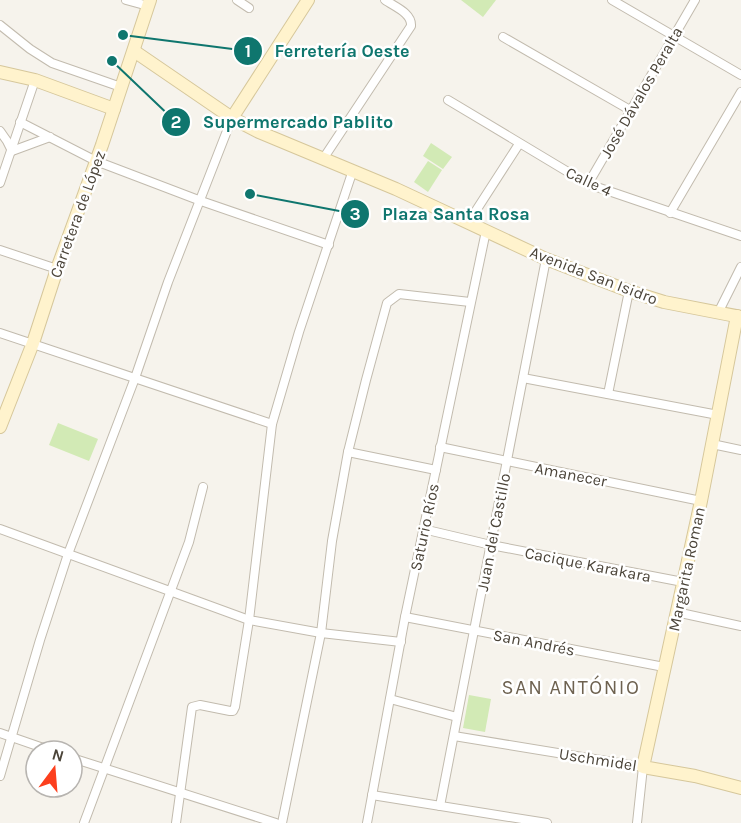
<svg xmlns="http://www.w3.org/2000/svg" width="741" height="823" viewBox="0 0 741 823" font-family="Karla,sans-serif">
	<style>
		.grass { fill: #d2eab5 }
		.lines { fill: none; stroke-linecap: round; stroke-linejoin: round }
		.street-casing { stroke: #c2bbae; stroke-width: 10 }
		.secondary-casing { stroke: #d6c79b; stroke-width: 14 }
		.street { stroke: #fff; stroke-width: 8 }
		.secondary { stroke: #fff3cd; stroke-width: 12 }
		.labels { text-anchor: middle; stroke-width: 5; stroke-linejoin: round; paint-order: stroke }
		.street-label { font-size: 16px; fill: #4b4439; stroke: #fff }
		.quarter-label { font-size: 20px; letter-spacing: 1.5px; fill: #6e6250; stroke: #fff }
		.leader { fill: none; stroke: #0f766e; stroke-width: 2 }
		.callout-dot { fill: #0f766e; stroke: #fff; stroke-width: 2 }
		.mark-label { font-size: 18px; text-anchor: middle; font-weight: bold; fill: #fff }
		.callout-label { font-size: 18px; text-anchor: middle; font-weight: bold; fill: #0f766e; stroke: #fff; stroke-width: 5; stroke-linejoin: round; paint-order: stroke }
	</style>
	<rect width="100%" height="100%" fill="#f6f3ec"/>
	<g class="grass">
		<polygon points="461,0 496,0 483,17"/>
		<polygon points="431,143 452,157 443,169 423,156"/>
		<polygon points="428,161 442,170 428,192 414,182"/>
		<polygon points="58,423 98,439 89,461 49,445"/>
		<polygon points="469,695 491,699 485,732 463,728"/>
	</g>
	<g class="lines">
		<g class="street-casing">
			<g id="street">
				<polyline points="126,0 148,6"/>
				<polyline points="237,0 249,8"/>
				<polyline points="612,0 741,75"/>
				<polyline points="0,25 30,49 52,63 121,87"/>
				<polyline points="503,37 630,110"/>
				<polyline points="448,100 588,184 741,236"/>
				<polyline points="20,122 96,161 201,201 329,245"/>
				<polyline points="0,131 7,141 12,151 50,137"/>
				<path d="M323,159L411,26C412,13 395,7 385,0"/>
				<polyline points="0,183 35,80"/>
				<polyline points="588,184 695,0"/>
				<polyline points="670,213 741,92"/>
				<polyline points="468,223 519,144"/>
				<polyline points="0,250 57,269"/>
				<polyline points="718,313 741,267"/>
				<polyline points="0,333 272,424"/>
				<polyline points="523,378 718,415"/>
				<polyline points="608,394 629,291"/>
				<polyline points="712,444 741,450"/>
				<polyline points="440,447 701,501"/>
				<polyline points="348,452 436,470"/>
				<polyline points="0,529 249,620 321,633 401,642"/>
				<polyline points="423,529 491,545 683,582"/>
				<polyline points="676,612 741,626"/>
				<polyline points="405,617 664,667"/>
				<polyline points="390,699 457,717"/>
				<polyline points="0,733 52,751"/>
				<polyline points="454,736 643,767 637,823"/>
				<polyline points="72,758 276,823"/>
				<polyline points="0,776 40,640 68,554 135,378 168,282 232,118"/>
				<polyline points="372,795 547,823"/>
				<polyline points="440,806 546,259"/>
				<polyline points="84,823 189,542 203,487"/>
				<polyline points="176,823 192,707 200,705 230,711 233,711 235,707 249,620 272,424 299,332 353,170"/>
				<polyline points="282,823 321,633 332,541 348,452 366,380 387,303 399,294 470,302"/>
				<polyline points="367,823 405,617 486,231"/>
			</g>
		</g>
		<g class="secondary-casing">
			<g id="secondary">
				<polyline points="134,51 232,118 259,132 396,189 546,259 629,291 664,302 741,317"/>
				<polyline points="0,72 35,80 114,109"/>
				<polyline points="232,118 308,0"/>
				<polyline points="737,316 701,501 643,767 695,776 741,788"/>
				<polyline points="0,427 33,343 57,269 102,145 150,0"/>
			</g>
		</g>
		<use href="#street" class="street"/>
		<use href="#secondary" class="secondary"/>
	</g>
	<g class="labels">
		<g class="street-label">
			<text transform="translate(641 92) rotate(-60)" y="6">José Dávalos Peralta</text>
			<text transform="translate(589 181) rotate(25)" y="6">Calle 4</text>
			<text transform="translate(77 214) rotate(-70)" y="6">Carretera de López</text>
			<text transform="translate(594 275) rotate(21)" y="6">Avenida San Isidro</text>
			<text transform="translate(571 474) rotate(11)" y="6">Amanecer</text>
			<text transform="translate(424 527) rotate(-78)" y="6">Saturio Ríos</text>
			<text transform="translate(493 532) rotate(-79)" y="6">Juan del Castillo</text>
			<text transform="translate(588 564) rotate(11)" y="6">Cacique Karakara</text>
			<text transform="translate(686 569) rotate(-78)" y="6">Margarita Roman</text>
			<text transform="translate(534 642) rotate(11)" y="6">San Andrés</text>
			<text transform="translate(598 759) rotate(9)" y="6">Uschmidel</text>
		</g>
		<g class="quarter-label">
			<text x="571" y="694">SAN ANTÓNIO</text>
		</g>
	</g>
	<path class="leader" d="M123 35L248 51M112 61L176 122M250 194L355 214"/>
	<g class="callout-dot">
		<circle cx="123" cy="35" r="6"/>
		<circle cx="112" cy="61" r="6"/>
		<circle cx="250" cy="194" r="6"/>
		<circle cx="248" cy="51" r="15"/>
		<circle cx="176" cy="122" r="15"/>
		<circle cx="355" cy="214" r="15"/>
	</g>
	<g class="mark-label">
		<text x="248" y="57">1</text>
		<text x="176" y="128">2</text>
		<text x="355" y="220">3</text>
	</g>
	<g class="callout-label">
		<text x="342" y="57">Ferretería Oeste</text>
		<text x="298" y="128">Supermercado Pablito</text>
		<text x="456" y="220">Plaza Santa Rosa</text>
	</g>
	<g transform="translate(54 769) rotate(16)"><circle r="28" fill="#ffffff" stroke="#b7b4b0" stroke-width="1.5"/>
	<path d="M0-4.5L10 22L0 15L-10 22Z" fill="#fc3f1d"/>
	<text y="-9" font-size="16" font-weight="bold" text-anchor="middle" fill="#4b4439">N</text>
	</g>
</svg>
